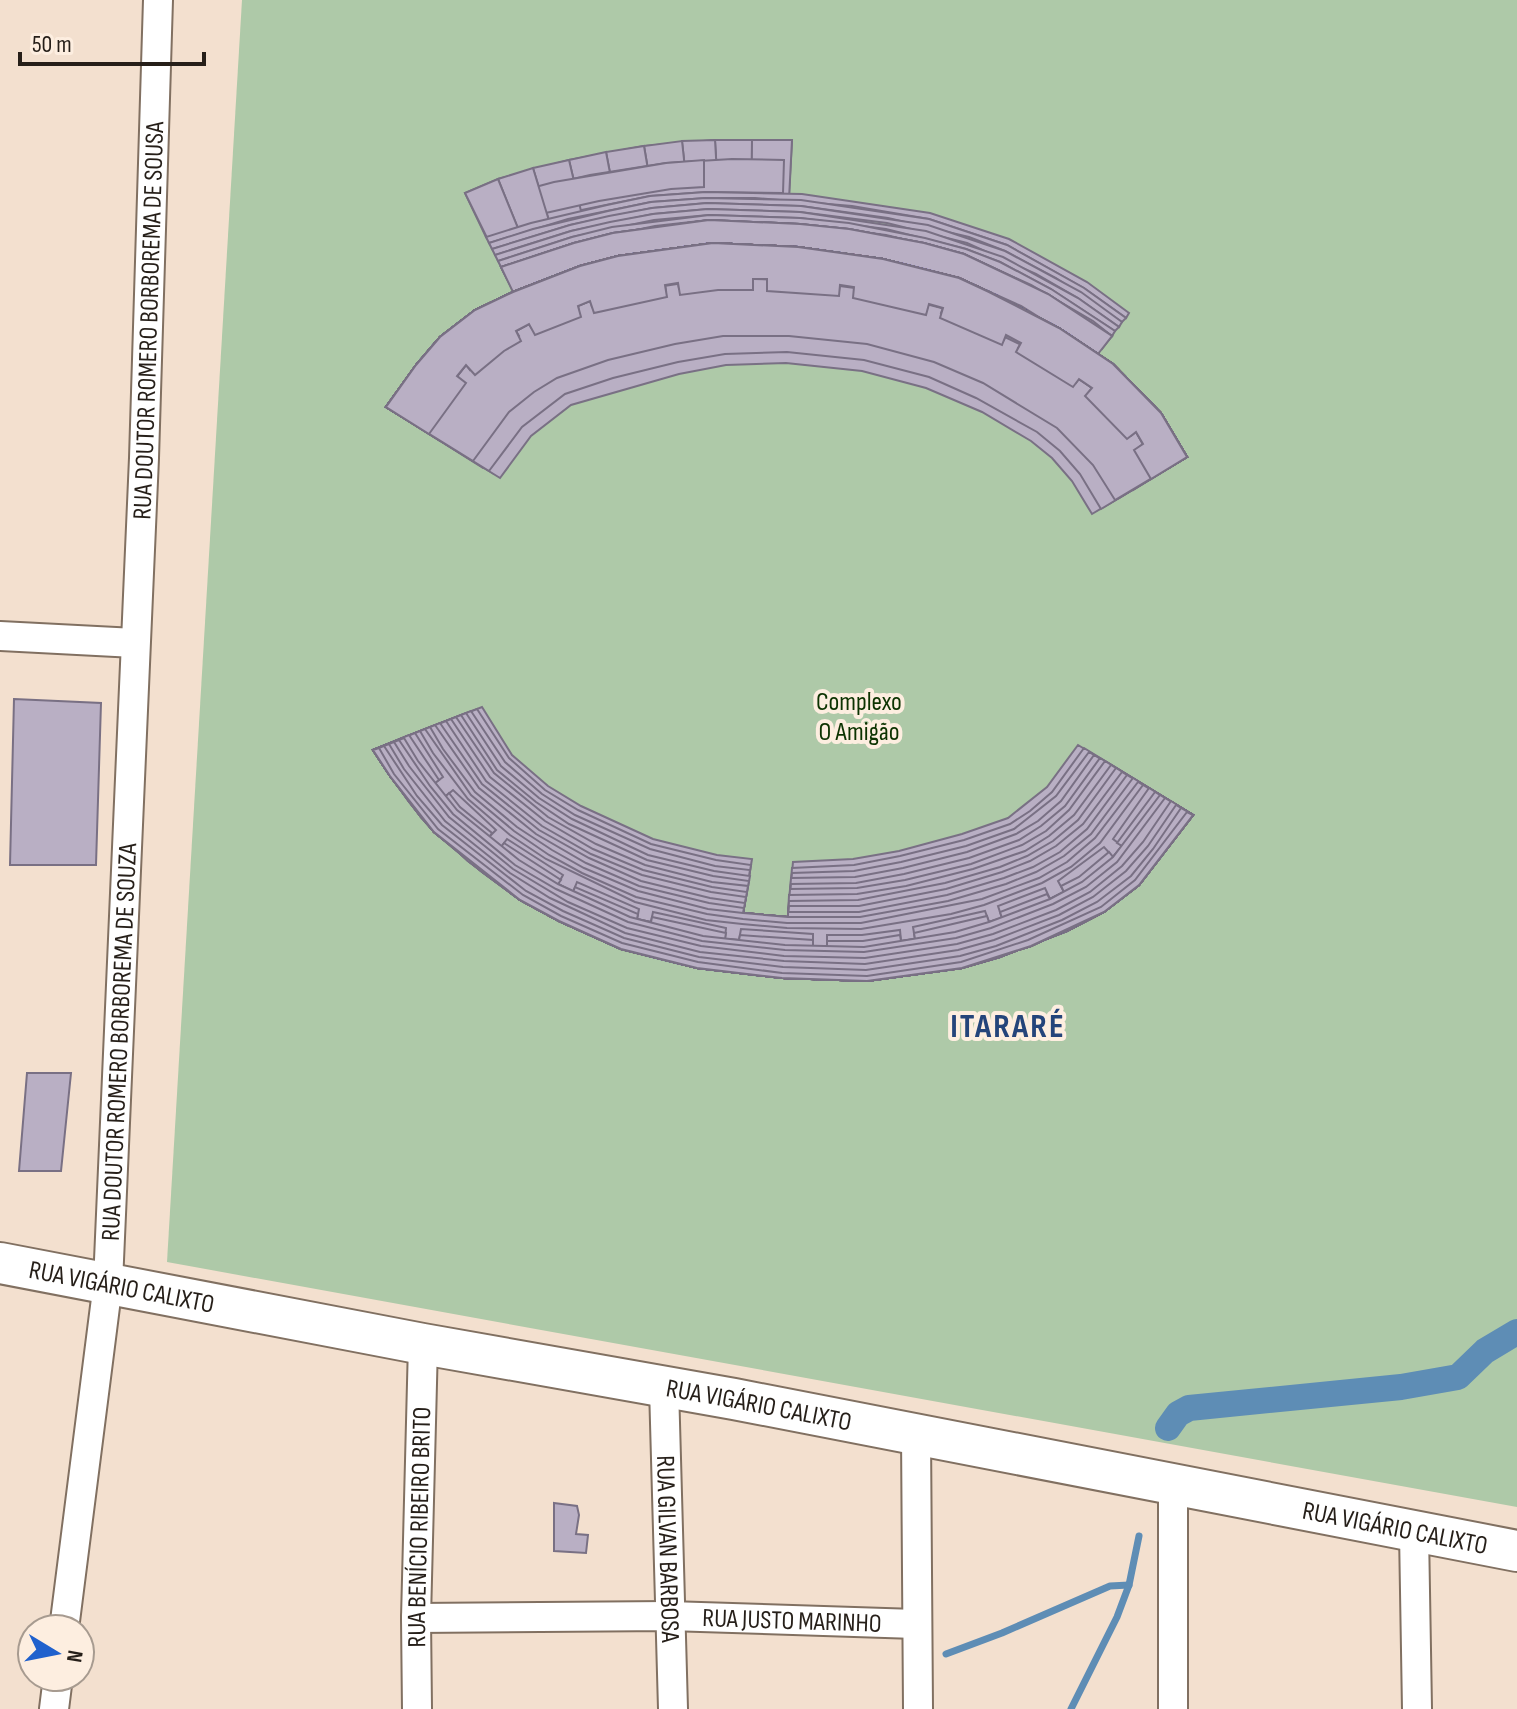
<svg xmlns="http://www.w3.org/2000/svg" width="1517" height="1709" viewBox="0 0 1517 1709" font-family="'Sofia Sans Condensed',sans-serif">
	<style>
		.green { fill: #aec9a8 }
		.lines { fill: none; stroke-linecap: round; stroke-linejoin: round }
		.stream { stroke: #5e8db5; stroke-width: 7 }
		.canal { stroke: #5e8db5; stroke-width: 26 }
		.building { fill: #b9afc4; stroke: #797084; stroke-width: 2 }
		.street-casing { stroke: #817061; stroke-width: 32 }
		.secondary-casing { stroke: #817061; stroke-width: 44 }
		.street { stroke: #fff; stroke-width: 28 }
		.secondary { stroke: #fff; stroke-width: 40 }
		.labels { text-anchor: middle; stroke-width: 8; stroke-linejoin: round; paint-order: stroke }
		.street-label { font-size: 26px; fill: #261f19; stroke: #fdeee0 }
		.park-label { font-size: 26px; fill: #0c3301; stroke: #fdeee0 }
		.district-label { font-size: 34px; font-weight: bold; letter-spacing: 2px; fill: #24447a; stroke: #fdeee0 }
	</style>
	<rect width="100%" height="100%" fill="#f3e0cf"/>
	<polygon class="green" points="242,0 1517,0 1517,1507 167,1262"/>
	<g class="lines">
		<g class="stream">
			<polyline points="946,1654 1002,1633 1110,1586 1129,1585"/>
			<polyline points="1071,1709 1117,1617 1129,1585 1139,1536"/>
		</g>
		<polyline class="canal" points="1168,1428 1178,1414 1189,1408 1401,1387 1458,1377 1485,1351 1517,1332"/>
	</g>
	<g class="building">
		<polygon points="715,140 792,140 789,194 783,193 784,160 732,159 666,163 554,182 517,192 478,208 490,236 486,237 465,193 498,179 569,160 644,146"/>
		<polygon points="715,140 752,140 751,276 723,276"/>
		<polygon points="715,140 723,276 697,279 682,141"/>
		<polygon points="752,140 792,140 785,278 751,276"/>
		<polygon points="682,141 697,279 667,282 644,146"/>
		<polygon points="644,146 667,282 632,288 606,152"/>
		<polygon points="606,152 632,288 601,296 569,160"/>
		<polygon points="732,159 784,160 783,193 706,192 650,196 567,213 490,236 478,208 517,192 590,175 666,163"/>
		<polygon points="569,160 601,296 574,303 533,168"/>
		<polygon points="704,160 704,187 671,189 599,201 528,217 487,231 478,208 517,192 554,182 666,163"/>
		<polygon points="533,168 574,303 552,312 498,179"/>
		<polygon points="498,179 552,312 528,321 465,193"/>
		<polygon points="706,192 802,194 930,213 1009,239 1087,282 1129,313 1126,318 1084,288 1007,245 929,219 852,206 755,198 706,198 651,202 568,219 489,243 486,237 531,223 607,205 650,196"/>
		<polygon points="706,198 801,200 929,219 1007,245 1084,288 1126,318 1122,322 1056,278 1005,251 969,237 888,218 801,206 707,203 652,208 570,225 492,249 489,243 533,229 608,211 651,202"/>
		<polygon points="707,203 801,206 928,225 1005,251 1081,292 1122,322 1119,327 1078,298 1036,274 967,243 887,223 800,212 708,209 653,214 571,231 495,255 492,249 570,225 609,216 652,208"/>
		<polygon points="708,209 800,212 926,231 1003,257 1078,298 1119,327 1115,331 1051,289 1000,262 966,249 886,229 800,218 709,215 654,220 572,237 498,261 495,255 571,231 610,222 653,214"/>
		<polygon points="709,215 800,218 849,223 925,238 966,249 1000,262 1051,289 1115,331 1112,336 1048,294 964,254 886,235 800,224 709,220 655,226 574,243 501,267 498,261 572,237 612,227"/>
		<polygon points="709,220 800,224 849,229 924,243 964,254 1031,285 1093,321 1112,336 1108,340 1045,299 963,260 885,241 799,229 710,226 656,232 576,248 504,273 501,267 574,243 613,233"/>
		<polygon points="709,220 800,224 849,229 924,243 964,254 1048,294 1112,336 1105,344 1026,295 962,266 884,247 799,236 711,232 615,244 577,254 507,279 501,267 574,243 613,233"/>
		<polygon points="709,220 800,224 849,229 924,243 964,254 1048,294 1112,336 1102,349 1023,301 960,272 883,253 798,241 712,238 616,250 579,260 510,285 501,267 574,243 613,233"/>
		<polygon points="709,220 800,224 849,229 924,243 964,254 1048,294 1112,336 1098,354 1021,306 959,278 883,259 798,247 713,243 618,256 580,266 513,292 501,267 574,243 613,233"/>
		<polygon points="713,243 798,247 883,259 959,278 989,292 1059,328 1113,364 1161,413 1187,457 1096,511 1076,477 1056,455 1019,427 974,403 927,382 863,366 787,358 725,360 678,368 615,383 568,400 548,412 527,431 494,474 386,407 416,365 440,337 475,310 513,292 580,266 618,256"/>
		<polygon points="713,243 798,247 883,259 959,278 989,292 1059,328 1113,364 1161,413 1187,457 1173,465 1148,423 1120,392 1070,353 1014,321 954,294 915,283 879,275 796,264 715,261 621,274 585,283 521,308 486,325 453,351 402,417 386,407 416,365 440,337 475,310 513,292 580,266 618,256"/>
		<polygon points="713,243 798,247 883,259 959,278 989,292 1059,328 1113,364 1161,413 1187,457 1169,468 1144,426 1099,380 1067,358 1011,325 952,299 914,288 879,280 796,269 715,266 623,280 587,289 524,313 490,330 457,356 408,420 386,407 416,365 440,337 475,310 513,292 580,266 618,256"/>
		<polygon points="713,243 798,247 883,259 959,278 989,292 1059,328 1113,364 1161,413 1187,457 1146,481 1123,442 1082,400 1052,379 1000,350 945,325 907,315 873,306 793,297 718,295 668,303 596,319 538,340 508,356 479,379 435,437 386,407 416,365 440,337 475,310 513,292 580,266 618,256"/>
		<polygon points="713,243 798,247 883,259 959,278 989,292 1059,328 1113,364 1161,413 1187,457 1178,462 1153,420 1107,372 1073,349 1016,316 956,288 881,269 797,258 714,255 661,261 620,268 553,288 483,320 448,347 397,414 386,407 416,365 440,337 475,310 513,292 580,266 618,256"/>
		<polygon points="713,243 798,247 883,259 959,278 989,292 1059,328 1113,364 1161,413 1187,457 1110,503 1089,467 1067,443 1044,424 981,388 932,367 898,358 865,350 788,341 723,342 676,350 610,366 560,383 537,397 513,417 478,464 386,407 416,365 440,337 475,310 513,292 580,266 618,256"/>
		<polygon points="713,243 798,247 883,259 959,278 989,292 1059,328 1113,364 1161,413 1187,457 1141,484 1119,445 1094,418 1049,384 997,354 943,330 907,320 872,312 792,303 719,301 669,309 597,325 540,346 512,361 483,384 440,441 386,407 416,365 440,337 475,310 513,292 580,266 618,256"/>
		<polygon points="713,243 798,247 883,259 959,278 989,292 1059,328 1113,364 1161,413 1187,457 1092,514 1072,481 1052,458 1031,441 982,412 926,388 862,371 786,363 726,365 679,374 571,405 531,436 500,478 386,407 416,365 440,337 475,310 513,292 580,266 618,256"/>
		<polygon points="713,243 798,247 883,259 959,278 989,292 1059,328 1113,364 1161,413 1187,457 1133,490 1110,451 1086,425 1060,403 1005,371 940,341 904,331 871,323 791,313 720,313 632,328 575,345 546,356 519,372 492,394 451,447 386,407 416,365 440,337 475,310 513,292 580,266 618,256"/>
		<polygon points="713,243 798,247 883,259 959,278 989,292 1059,328 1113,364 1161,413 1187,457 1105,506 1085,471 1063,447 1040,428 990,398 930,372 897,363 865,355 788,347 724,348 677,356 611,372 563,389 541,402 518,422 483,468 386,407 416,365 440,337 475,310 513,292 580,266 618,256"/>
		<polygon points="713,243 798,247 883,259 959,278 989,292 1059,328 1113,364 1161,413 1187,457 1182,460 1157,416 1110,368 1076,345 1018,311 957,283 917,272 882,264 797,253 713,249 619,262 552,283 479,315 444,342 421,368 391,410 386,407 416,365 440,337 475,310 513,292 580,266 618,256"/>
		<polygon points="713,243 798,247 883,259 959,278 989,292 1059,328 1113,364 1161,413 1187,457 1164,470 1140,429 1113,399 1064,362 1009,330 951,304 912,294 878,285 795,275 716,272 624,286 589,296 526,319 493,336 462,361 413,423 386,407 416,365 440,337 475,310 513,292 580,266 618,256"/>
		<polygon points="713,243 798,247 883,259 959,278 989,292 1059,328 1113,364 1161,413 1187,457 1128,492 1106,455 1082,429 1040,397 990,369 938,346 870,328 791,319 721,319 672,327 603,343 549,362 523,376 496,398 456,450 386,407 416,365 440,337 475,310 513,292 580,266 618,256"/>
		<polygon points="713,243 798,247 883,259 959,278 989,292 1059,328 1113,364 1161,413 1187,457 1101,509 1080,474 1060,451 1037,432 976,398 929,377 864,360 787,352 725,354 678,362 613,378 565,394 522,427 489,471 386,407 416,365 440,337 475,310 513,292 580,266 618,256"/>
		<polygon points="713,243 798,247 883,259 959,278 989,292 1059,328 1113,364 1161,413 1187,457 1119,498 1097,461 1075,436 1050,416 997,384 935,357 901,347 868,339 790,330 722,330 674,338 606,354 554,372 530,387 505,408 467,457 386,407 416,365 440,337 475,310 513,292 580,266 618,256"/>
		<polygon points="713,243 798,247 883,259 959,278 989,292 1059,328 1113,364 1161,413 1187,457 1123,495 1102,458 1064,420 1037,401 988,374 937,351 869,333 790,324 721,325 673,332 604,348 552,367 526,381 501,403 462,454 386,407 416,365 440,337 475,310 513,292 580,266 618,256"/>
		<polygon points="713,243 798,247 883,259 959,278 989,292 1059,328 1113,364 1161,413 1187,457 1137,487 1115,448 1090,421 1046,388 995,359 942,335 905,326 872,317 792,308 720,307 670,315 599,331 543,351 515,366 487,389 446,444 386,407 416,365 440,337 475,310 513,292 580,266 618,256"/>
		<polygon points="713,243 798,247 883,259 959,278 989,292 1059,328 1113,364 1161,413 1187,457 1115,500 1093,465 1057,428 983,383 934,362 867,344 789,336 723,336 675,344 608,360 557,378 534,392 509,412 473,461 386,407 416,365 440,337 475,310 513,292 580,266 618,256"/>
		<polygon points="713,243 798,247 883,259 959,278 989,292 1059,328 1113,364 1161,413 1187,457 1159,473 1136,432 1092,388 1042,355 949,310 877,291 795,280 716,278 625,292 590,301 529,324 497,341 466,365 419,427 386,407 416,365 440,337 475,310 513,292 580,266 618,256"/>
		<polygon points="713,243 798,247 883,259 959,278 989,292 1059,328 1113,364 1161,413 1187,457 1155,476 1139,447 1143,444 1136,432 1131,436 1089,392 1092,388 1079,379 1076,383 1018,348 1021,343 1006,335 1004,340 941,313 943,308 929,304 927,309 876,296 854,293 854,287 840,285 839,291 767,285 767,279 753,279 753,284 717,284 679,289 678,283 665,285 666,291 592,307 590,301 578,306 579,312 532,329 529,324 516,331 519,336 501,346 470,370 466,365 457,376 461,380 424,430 386,407 416,365 440,337 475,310 513,292 580,266 618,256"/>
		<polygon points="713,243 798,247 883,259 959,278 989,292 1059,328 1113,364 1161,413 1187,457 1151,479 1134,450 1143,444 1136,432 1127,439 1085,396 1092,388 1079,379 1073,387 1016,352 1021,343 1006,335 1002,345 940,318 943,308 929,304 926,315 853,298 854,287 840,285 839,296 767,291 767,279 753,279 753,290 718,290 680,295 678,283 665,285 667,297 594,313 590,301 578,306 581,317 535,335 529,324 516,331 521,341 504,351 475,375 466,365 457,376 466,383 429,434 386,407 416,365 440,337 475,310 513,292 580,266 618,256"/>
		<polygon points="14,699 101,703 96,865 10,865"/>
		<polygon points="482,707 512,755 548,786 581,806 653,839 717,855 752,859 743,913 788,917 793,862 853,859 899,851 962,834 1008,818 1047,787 1078,745 1193,815 1139,885 1104,912 1067,931 1000,957 962,968 867,981 782,978 697,968 621,949 559,921 520,900 482,872 434,832 421,817 390,776 373,750"/>
		<polygon points="477,709 509,758 545,790 578,810 651,844 716,860 751,865 743,913 788,917 792,868 854,865 900,856 964,840 1010,824 1030,811 1052,792 1084,748 1193,815 1139,885 1104,912 1067,931 1000,957 962,968 867,981 782,978 697,968 621,949 559,921 520,900 482,872 434,832 421,817 390,776 373,750"/>
		<polygon points="471,711 505,762 542,794 575,815 650,849 715,866 750,870 743,913 788,917 792,873 854,871 901,862 966,846 1014,829 1056,796 1089,752 1193,815 1139,885 1104,912 1067,931 1000,957 962,968 867,981 782,978 697,968 621,949 559,921 520,900 482,872 434,832 421,817 390,776 373,750"/>
		<polygon points="466,713 501,766 539,798 572,819 648,855 714,871 750,876 743,913 788,917 791,878 855,877 903,868 967,852 1016,834 1038,821 1061,801 1094,755 1193,815 1139,885 1104,912 1067,931 1000,957 962,968 867,981 782,978 697,968 621,949 559,921 520,900 434,832 390,776 373,750"/>
		<polygon points="461,715 497,770 536,802 569,824 647,860 713,876 749,881 743,913 788,917 791,884 856,883 904,874 969,858 1019,840 1041,826 1065,806 1100,758 1193,815 1139,885 1104,912 1067,931 1000,957 962,968 867,981 782,978 697,968 621,949 559,921 520,900 434,832 390,776 373,750"/>
		<polygon points="456,717 494,773 548,817 596,844 645,865 712,882 748,886 743,913 788,917 790,889 857,888 905,880 971,864 1022,845 1046,831 1069,810 1105,761 1193,815 1139,885 1104,912 1067,931 1000,957 962,968 867,981 782,978 697,968 621,949 559,921 520,900 434,832 390,776 373,750"/>
		<polygon points="451,719 490,777 545,821 593,849 643,870 712,887 747,892 743,913 788,917 789,895 857,894 906,886 973,869 1025,851 1049,836 1074,815 1111,765 1193,815 1139,885 1104,912 1067,931 1000,957 962,968 867,981 782,978 734,972 697,968 621,949 559,921 520,900 434,832 390,776 373,750"/>
		<polygon points="446,721 486,781 542,826 591,854 642,875 711,892 746,897 743,913 788,917 789,901 858,900 945,883 1000,867 1027,856 1053,841 1078,820 1116,768 1193,815 1139,885 1104,912 1067,931 1000,957 962,968 867,981 782,978 734,972 697,968 621,949 559,921 520,900 434,832 390,776 373,750"/>
		<polygon points="440,723 482,784 539,830 589,858 641,881 710,898 745,903 743,913 788,917 789,906 859,906 946,889 1002,872 1030,861 1056,846 1083,824 1122,772 1193,815 1139,885 1104,912 1067,931 1000,957 962,968 867,981 782,978 734,972 697,968 621,949 559,921 520,900 468,861 421,817 390,776 373,750"/>
		<polygon points="435,725 479,788 536,834 586,863 639,886 709,903 744,908 743,913 788,917 788,912 859,912 947,895 1004,878 1033,867 1060,852 1087,829 1127,775 1193,815 1139,885 1104,912 1067,931 1000,957 962,968 867,981 782,978 734,972 697,968 621,949 559,921 520,900 468,861 421,817 390,776 373,750"/>
		<polygon points="430,727 443,749 475,792 517,827 552,850 584,868 638,891 708,909 743,913 788,917 860,917 948,901 1006,884 1036,872 1064,856 1091,834 1133,778 1193,815 1139,885 1104,912 1031,946 962,968 867,981 782,978 697,968 621,949 559,921 520,900 434,832 390,776 373,750"/>
		<polygon points="425,729 471,795 514,831 549,855 582,873 636,897 707,914 743,919 787,923 861,923 982,899 1039,878 1067,862 1095,838 1138,782 1193,815 1139,885 1104,912 1031,946 962,968 867,981 782,978 697,968 621,949 559,921 520,900 434,832 390,776 373,750"/>
		<polygon points="420,731 433,753 468,799 510,835 546,859 635,902 706,920 742,924 787,928 861,929 951,914 984,905 1042,883 1071,867 1100,843 1143,785 1193,815 1139,885 1104,912 1031,946 962,968 867,981 782,978 697,968 621,949 559,921 520,900 434,832 390,776 373,750"/>
		<polygon points="415,733 443,777 435,783 445,797 453,790 496,830 489,837 501,847 507,839 563,875 558,884 573,892 577,882 639,909 637,919 651,922 653,912 726,928 725,939 739,940 741,929 813,934 813,946 827,946 827,935 862,935 900,930 901,941 915,939 913,927 985,911 989,922 1002,918 998,906 1045,888 1050,899 1064,892 1058,881 1104,847 1113,857 1122,846 1113,839 1149,788 1193,815 1139,885 1104,912 1031,946 962,968 867,981 782,978 697,968 621,949 559,921 520,900 434,832 390,776 373,750"/>
		<polygon points="409,735 439,780 435,783 445,797 449,793 460,807 492,833 489,837 501,847 504,843 561,880 558,884 573,892 575,887 638,914 637,919 651,922 652,917 726,933 725,939 739,940 740,935 813,940 813,946 827,946 827,941 863,941 900,935 901,941 915,939 914,933 987,916 989,922 1002,918 1000,912 1047,894 1050,899 1064,892 1061,886 1079,877 1109,852 1113,857 1122,846 1117,843 1155,792 1193,815 1139,885 1104,912 1031,946 962,968 867,981 782,978 697,968 621,949 559,921 520,900 434,832 390,776 373,750"/>
		<polygon points="404,738 418,761 457,810 519,860 558,884 630,917 703,936 785,945 864,947 955,932 989,922 1050,899 1082,882 1113,857 1160,795 1193,815 1139,885 1104,912 1031,946 962,968 867,981 782,978 697,968 621,949 559,921 520,900 434,832 390,776 373,750"/>
		<polygon points="399,740 430,786 453,814 515,865 556,889 628,922 702,941 785,950 864,952 956,938 991,928 1053,904 1086,887 1117,862 1165,798 1193,815 1139,885 1104,912 1031,946 962,968 867,981 782,978 697,968 621,949 559,921 520,900 434,832 409,802 373,750"/>
		<polygon points="394,742 409,766 449,817 513,869 568,902 627,928 701,946 784,956 865,958 957,944 993,934 1056,910 1090,892 1122,866 1143,842 1171,801 1193,815 1139,885 1104,912 1031,946 962,968 867,981 782,978 697,968 621,949 559,921 520,900 434,832 409,802 373,750"/>
		<polygon points="389,744 404,769 445,821 510,873 550,898 625,933 700,952 784,961 865,964 958,950 994,940 1059,915 1093,897 1126,871 1148,846 1176,805 1193,815 1139,885 1104,912 1031,946 962,968 867,981 782,978 697,968 621,949 559,921 520,900 468,861 421,817 390,776 373,750"/>
		<polygon points="384,746 417,796 442,825 526,891 563,911 624,938 699,957 783,967 866,970 960,956 996,946 1062,920 1097,902 1131,876 1153,849 1181,808 1193,815 1139,885 1104,912 1031,946 962,968 867,981 782,978 697,968 621,949 559,921 520,900 468,861 421,817 390,776 373,750"/>
		<polygon points="379,748 394,774 438,829 523,895 561,916 622,943 698,962 782,973 867,976 961,962 1028,940 1101,907 1135,880 1187,812 1193,815 1139,885 1104,912 1031,946 962,968 867,981 782,978 697,968 621,949 559,921 520,900 434,832 390,776 373,750"/>
		<polygon points="27,1073 71,1073 61,1171 19,1171"/>
		<polygon points="554,1503 577,1506 579,1515 576,1534 588,1535 586,1553 554,1551"/>
	</g>
	<g class="lines">
		<g class="street-casing">
			<g id="street">
				<polyline points="0,636 135,643"/>
				<path id="s1" d="M664,1387L673,1709"/>
				<polyline points="916,1434 918,1709"/>
				<polyline points="1173,1484 1173,1709"/>
				<polyline points="1414,1532 1417,1709"/>
				<path id="s2" d="M416,1618L669,1616L916,1624"/>
				<path id="s3" d="M64,1629L108,1283L144,458L158,0"/>
				<polyline points="54,1709 58,1677"/>
				<path id="s4" d="M417,1709L416,1618L423,1344"/>
			</g>
		</g>
		<g class="secondary-casing">
			<g id="secondary">
				<path id="s5" d="M0,1263L423,1344L734,1399L1517,1551"/>
			</g>
		</g>
		<use href="#street" class="street"/>
		<use href="#secondary" class="secondary"/>
	</g>
	<g class="labels">
		<g class="street-label">
			<text dy="9" stroke="none"><textPath href="#s3" startOffset="1312">RUA DOUTOR ROMERO BORBOREMA DE SOUSA</textPath></text>
			<text dy="9" stroke="none"><textPath href="#s3" startOffset="590">RUA DOUTOR ROMERO BORBOREMA DE SOUZA</textPath></text>
			<text dy="9" stroke="none"><textPath href="#s5" startOffset="124">RUA VIGÁRIO CALIXTO</textPath></text>
			<text dy="9" stroke="none"><textPath href="#s5" startOffset="772">RUA VIGÁRIO CALIXTO</textPath></text>
			<text dy="9" stroke="none"><textPath href="#s4" startOffset="182">RUA BENÍCIO RIBEIRO BRITO</textPath></text>
			<text dy="9" stroke="none"><textPath href="#s5" startOffset="1420">RUA VIGÁRIO CALIXTO</textPath></text>
			<text dy="9" stroke="none"><textPath href="#s1" startOffset="162">RUA GILVAN BARBOSA</textPath></text>
			<text dy="9" stroke="none"><textPath href="#s2" startOffset="376">RUA JUSTO MARINHO</textPath></text>
		</g>
		<g class="park-label">
			<text x="859" y="710">Complexo<tspan x="859" dy="30">O Amigão</tspan></text>
		</g>
		<g class="district-label">
			<text x="1008" y="1037">ITARARÉ</text>
		</g>
	</g>
	<g transform="translate(56 1653) rotate(100)"><circle r="38" fill="#fdeee0" stroke="#a79b90" stroke-width="2"/>
	<path d="M0-6L14 30L0 20L-14 30Z" fill="#2061cd"/>
	<text y="-12" font-size="22" font-weight="bold" text-anchor="middle" fill="#261f19">N</text>
	</g>
	<path d="M20 52v12h184v-12" fill="none" stroke="#261f19" stroke-width="4"/>
	<text x="32" y="52" font-size="24" fill="#261f19" stroke="#fdeee0" stroke-width="6" paint-order="stroke">50 m</text>
</svg>
